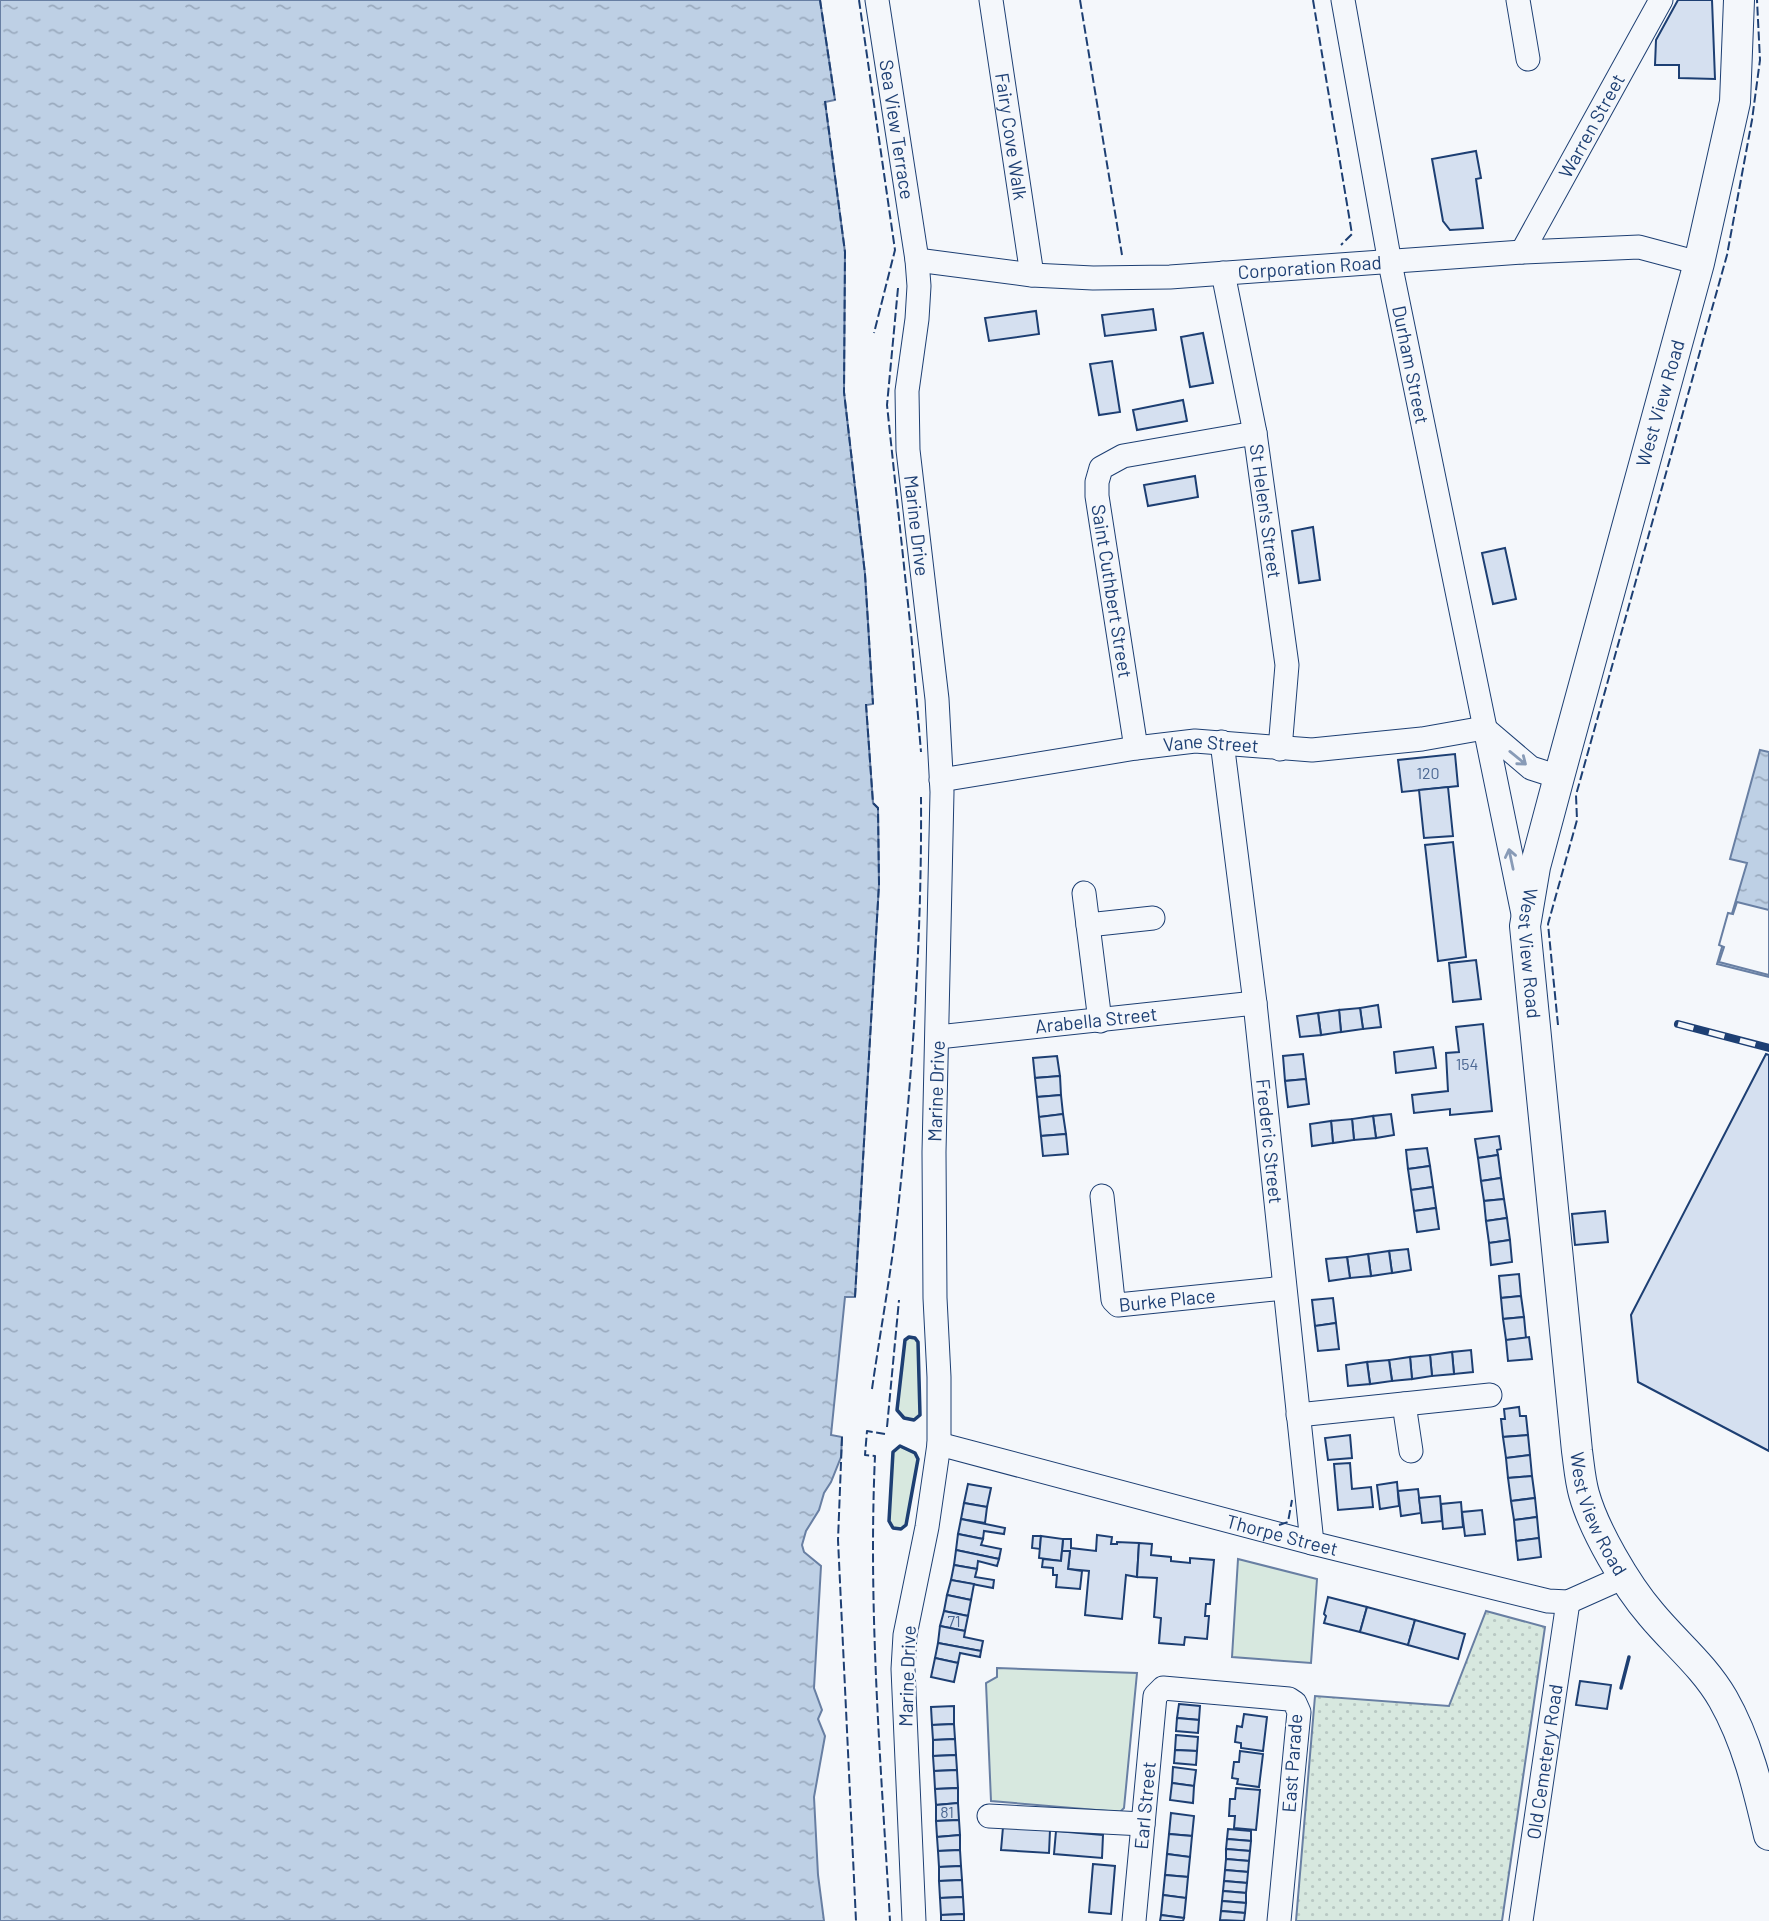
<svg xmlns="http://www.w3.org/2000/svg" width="1769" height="1921" viewBox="0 0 1769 1921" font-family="Barlow,sans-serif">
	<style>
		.grass { fill: url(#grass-dots); stroke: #687fa3; stroke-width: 2 }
		.garden { fill: #d7e8df; stroke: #687fa3; stroke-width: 2 }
		.water { fill: url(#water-ripples); stroke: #687fa3; stroke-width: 2 }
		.pier { fill: #f4f7fb; stroke: #687fa3; stroke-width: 2 }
		.building { fill: #d5e0f0; stroke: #1d3f73; stroke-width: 2 }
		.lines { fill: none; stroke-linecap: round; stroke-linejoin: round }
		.minor-casing { stroke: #1d3f73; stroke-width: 25 }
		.major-casing { stroke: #1d3f73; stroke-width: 32 }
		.minor { stroke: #f4f7fb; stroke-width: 23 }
		.major { stroke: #f4f7fb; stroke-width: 30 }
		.rail-casing { stroke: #1d3f73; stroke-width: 8 }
		.rail { stroke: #f4f7fb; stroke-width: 5; stroke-dasharray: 16; stroke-linecap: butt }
		.fence { stroke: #1d3f73; stroke-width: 2; stroke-dasharray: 9 3.5; stroke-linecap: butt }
		.wall { stroke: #1d3f73; stroke-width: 3.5 }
		.oneway { stroke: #889bb7 }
		.labels { text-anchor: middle; stroke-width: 5; stroke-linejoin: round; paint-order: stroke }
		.number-label { font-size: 16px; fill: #4b6792 }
		.street-label { font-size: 19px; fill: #1d3f73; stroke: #f4f7fb }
	</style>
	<defs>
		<pattern id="grass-dots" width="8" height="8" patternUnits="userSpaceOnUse" patternTransform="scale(1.75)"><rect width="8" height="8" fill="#d7e8df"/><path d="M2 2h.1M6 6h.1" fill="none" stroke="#b8c8c3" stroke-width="1.8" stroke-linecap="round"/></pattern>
		<pattern id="water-ripples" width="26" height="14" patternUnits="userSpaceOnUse" patternTransform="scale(1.75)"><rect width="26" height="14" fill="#bed0e5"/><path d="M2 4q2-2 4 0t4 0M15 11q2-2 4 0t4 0" fill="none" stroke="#9aaabe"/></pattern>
	</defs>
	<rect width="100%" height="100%" fill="#f4f7fb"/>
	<polygon class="grass" points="1486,1611 1545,1627 1502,1921 1296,1921 1315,1696 1449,1706"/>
	<g class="garden">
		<polygon points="909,1337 915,1338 918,1342 920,1415 914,1420 904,1418 897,1410 905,1340"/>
		<polygon points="900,1446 915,1453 918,1459 906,1525 901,1529 893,1528 889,1521 893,1452"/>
		<polygon points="1238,1559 1317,1579 1311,1663 1232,1657"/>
		<polygon points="997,1668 1137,1673 1124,1808 1120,1812 991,1801 986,1683 997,1677"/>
	</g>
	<g class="water">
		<polygon points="0,0 820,0 835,100 825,102 845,252 844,392 865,574 873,704 866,705 873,803 878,808 879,884 855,1297 845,1297 831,1435 842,1437 841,1457 831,1482 824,1493 819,1510 806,1531 802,1545 804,1552 821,1566 814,1688 822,1710 818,1719 825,1736 814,1797 818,1875 824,1921 0,1921"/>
		<polygon points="1760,750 1769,752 1769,977 1717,964 1747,863 1730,859"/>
	</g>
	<polygon class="pier" points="1737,902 1769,910 1769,975 1719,962 1724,947 1719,945 1728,913 1733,914"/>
	<g class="building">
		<polygon points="1678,0 1712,0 1715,79 1679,78 1679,65 1655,65 1656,40"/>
		<polygon points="1476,151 1481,178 1476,179 1483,228 1450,230 1443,221 1432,159"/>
		<polygon points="1153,309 1156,330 1105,336 1102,315"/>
		<polygon points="1036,311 1039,334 989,341 985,318"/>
		<polygon points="1203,333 1213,383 1190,387 1181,337"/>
		<polygon points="1112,361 1120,412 1099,415 1090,364"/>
		<polygon points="1183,400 1187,421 1137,430 1133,410"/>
		<polygon points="1195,476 1198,497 1148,506 1144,485"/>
		<polygon points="1313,527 1320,580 1299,583 1292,531"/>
		<polygon points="1505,548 1516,599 1493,604 1482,553"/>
		<polygon points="1455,754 1458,786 1402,792 1398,760"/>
		<polygon points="1448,787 1453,836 1424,838 1419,790"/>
		<polygon points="1453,842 1466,957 1438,961 1425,845"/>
		<polygon points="1476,960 1481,999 1453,1002 1449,963"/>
		<polygon points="1378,1005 1381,1027 1363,1029 1360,1008"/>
		<polygon points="1360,1008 1363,1029 1341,1032 1339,1010"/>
		<polygon points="1339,1010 1341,1032 1321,1035 1318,1013"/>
		<polygon points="1318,1013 1321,1035 1300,1037 1297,1016"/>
		<polygon points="1483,1024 1492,1111 1450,1115 1450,1109 1414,1113 1412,1095 1448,1091 1446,1053 1459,1052 1456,1027"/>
		<polygon points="1433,1047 1436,1068 1396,1073 1394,1052"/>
		<polygon points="1303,1054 1306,1079 1285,1081 1283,1056"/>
		<polygon points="1766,1054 1769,1055 1769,1451 1638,1382 1631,1315"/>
		<polygon points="1057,1056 1060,1076 1035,1078 1033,1058"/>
		<polygon points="1060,1076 1061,1095 1037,1097 1035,1078"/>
		<polygon points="1306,1079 1309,1104 1288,1107 1285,1081"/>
		<polygon points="1061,1095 1063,1114 1039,1117 1037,1097"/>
		<polygon points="1063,1114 1066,1134 1041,1136 1039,1117"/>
		<polygon points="1391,1114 1394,1135 1376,1138 1373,1116"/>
		<polygon points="1373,1116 1376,1138 1354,1140 1352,1119"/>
		<polygon points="1352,1119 1354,1140 1333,1143 1331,1121"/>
		<polygon points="1331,1121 1333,1143 1312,1146 1310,1124"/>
		<polygon points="1066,1134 1068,1154 1043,1156 1041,1136"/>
		<polygon points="1499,1136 1501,1149 1497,1150 1498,1155 1478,1158 1475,1139"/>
		<polygon points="1427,1148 1430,1166 1408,1169 1406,1150"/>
		<polygon points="1498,1155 1501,1178 1481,1181 1478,1158"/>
		<polygon points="1430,1166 1433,1187 1411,1190 1408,1169"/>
		<polygon points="1501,1178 1504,1199 1484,1201 1481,1181"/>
		<polygon points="1433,1187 1436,1208 1414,1211 1411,1190"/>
		<polygon points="1504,1199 1507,1218 1486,1221 1484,1201"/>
		<polygon points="1436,1208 1439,1229 1417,1232 1414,1211"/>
		<polygon points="1605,1211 1608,1242 1575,1245 1572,1214"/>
		<polygon points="1507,1218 1510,1240 1489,1243 1486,1221"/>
		<polygon points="1510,1240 1512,1262 1491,1265 1489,1243"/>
		<polygon points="1408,1249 1411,1270 1392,1273 1389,1251"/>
		<polygon points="1389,1251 1392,1273 1371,1276 1368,1254"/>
		<polygon points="1368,1254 1371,1276 1350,1278 1347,1257"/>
		<polygon points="1347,1257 1350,1278 1329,1281 1326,1259"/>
		<polygon points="1519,1274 1521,1296 1501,1298 1499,1276"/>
		<polygon points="1521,1296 1524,1317 1503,1319 1501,1298"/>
		<polygon points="1333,1298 1336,1323 1315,1326 1312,1300"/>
		<polygon points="1524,1317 1526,1338 1506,1340 1503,1319"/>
		<polygon points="1336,1323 1339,1349 1318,1351 1315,1326"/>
		<polygon points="1529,1337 1532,1359 1508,1361 1506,1340"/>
		<polygon points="1471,1350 1473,1372 1454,1374 1452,1352"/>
		<polygon points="1452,1352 1454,1374 1432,1376 1430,1355"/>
		<polygon points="1430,1355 1432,1376 1412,1379 1410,1357"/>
		<polygon points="1410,1357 1412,1379 1392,1381 1389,1360"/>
		<polygon points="1389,1360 1392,1381 1370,1384 1367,1362"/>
		<polygon points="1367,1362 1370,1384 1348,1386 1346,1365"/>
		<polygon points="1519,1407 1520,1416 1526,1416 1528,1435 1503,1437 1501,1419 1505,1419 1504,1409"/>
		<polygon points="1350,1435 1352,1458 1328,1460 1325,1438"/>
		<polygon points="1528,1435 1530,1455 1506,1458 1503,1437"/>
		<polygon points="1530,1455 1532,1476 1508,1478 1506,1458"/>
		<polygon points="1350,1463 1352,1489 1371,1487 1373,1507 1338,1510 1334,1464"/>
		<polygon points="1532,1476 1535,1498 1511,1501 1508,1478"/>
		<polygon points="1397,1482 1399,1506 1380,1509 1377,1485"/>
		<polygon points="968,1484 991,1488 987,1507 964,1503"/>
		<polygon points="1418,1489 1421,1513 1401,1516 1398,1491"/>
		<polygon points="1440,1496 1442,1521 1422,1523 1419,1498"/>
		<polygon points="1535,1498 1537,1517 1514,1520 1511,1501"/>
		<polygon points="1461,1502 1463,1527 1443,1529 1441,1504"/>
		<polygon points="964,1503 987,1507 985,1523 961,1519"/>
		<polygon points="1482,1510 1485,1534 1465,1536 1462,1512"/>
		<polygon points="1537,1517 1539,1538 1516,1541 1514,1520"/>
		<polygon points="961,1519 1005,1528 1004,1534 984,1531 983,1539 958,1534"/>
		<polygon points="958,1534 983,1539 981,1545 1001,1549 999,1559 956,1550"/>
		<polygon points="1097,1535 1112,1537 1111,1544 1117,1544 1117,1542 1139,1543 1137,1577 1126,1575 1122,1619 1085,1615 1089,1571 1068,1569 1070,1551 1062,1551 1063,1539 1071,1539 1071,1548 1096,1551"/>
		<polygon points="1033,1536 1041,1536 1040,1549 1032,1548"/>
		<polygon points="1041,1536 1063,1539 1061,1561 1039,1558"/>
		<polygon points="1539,1538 1541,1557 1518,1560 1516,1541"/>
		<polygon points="1139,1543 1152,1544 1151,1555 1171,1557 1171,1561 1190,1563 1190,1558 1214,1560 1210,1604 1206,1604 1205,1616 1209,1616 1207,1639 1185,1637 1184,1645 1159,1643 1161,1618 1154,1617 1157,1578 1137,1577"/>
		<polygon points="956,1550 999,1559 997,1566 978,1561 977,1569 954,1565"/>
		<polygon points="1062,1551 1070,1551 1068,1569 1082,1571 1080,1589 1056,1587 1057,1575 1053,1575 1053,1568 1042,1567 1043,1559 1061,1561"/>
		<polygon points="954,1565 977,1569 975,1577 994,1580 993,1588 951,1580"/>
		<polygon points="951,1580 974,1584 971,1600 947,1595"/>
		<polygon points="947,1595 971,1600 968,1616 944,1611"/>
		<polygon points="1328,1597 1367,1607 1360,1632 1324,1623 1326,1616 1324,1614"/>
		<polygon points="1367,1607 1415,1620 1408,1645 1360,1632"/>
		<polygon points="944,1611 968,1616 965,1631 940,1626"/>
		<polygon points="1415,1620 1465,1634 1458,1659 1408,1645"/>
		<polygon points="940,1626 965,1631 964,1637 983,1641 981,1651 938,1643"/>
		<polygon points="938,1643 981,1651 980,1657 960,1653 958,1663 935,1658"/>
		<polygon points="935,1658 958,1663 954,1682 931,1677"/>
		<polygon points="1580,1681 1611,1685 1607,1709 1576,1705"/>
		<polygon points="1179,1704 1200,1706 1199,1720 1177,1718"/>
		<polygon points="954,1706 954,1724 932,1725 931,1707"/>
		<polygon points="1244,1714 1267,1717 1263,1751 1241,1748 1241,1743 1235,1742 1237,1726 1242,1727"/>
		<polygon points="1177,1718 1199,1720 1198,1733 1176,1731"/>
		<polygon points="954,1724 955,1739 933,1740 932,1725"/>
		<polygon points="1176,1735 1198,1737 1197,1751 1175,1750"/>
		<polygon points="955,1739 956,1755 933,1756 933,1740"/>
		<polygon points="1175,1750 1197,1751 1196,1765 1174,1763"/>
		<polygon points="1240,1751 1263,1754 1259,1787 1237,1784 1238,1779 1232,1778 1234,1762 1239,1762"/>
		<polygon points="956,1755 957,1770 934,1771 933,1756"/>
		<polygon points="1173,1767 1196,1770 1194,1786 1172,1783"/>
		<polygon points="957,1770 958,1788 935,1789 934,1771"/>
		<polygon points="1172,1783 1194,1786 1193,1803 1170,1800"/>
		<polygon points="958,1788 958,1803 936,1805 935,1789"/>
		<polygon points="1236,1788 1260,1790 1256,1830 1234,1828 1235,1816 1229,1816 1230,1799 1235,1799"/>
		<polygon points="958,1803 959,1820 936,1821 936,1805"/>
		<polygon points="1171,1813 1194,1816 1192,1836 1169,1834"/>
		<polygon points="959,1820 960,1835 937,1837 936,1821"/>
		<polygon points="1003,1827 1050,1830 1049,1853 1001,1850"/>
		<polygon points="1228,1829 1251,1831 1251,1841 1227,1839"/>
		<polygon points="1056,1831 1103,1835 1102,1858 1054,1854"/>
		<polygon points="1169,1834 1192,1836 1190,1857 1167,1854"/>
		<polygon points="960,1835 960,1850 938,1851 937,1837"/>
		<polygon points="1227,1839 1251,1841 1250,1851 1226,1849"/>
		<polygon points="1226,1849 1250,1851 1249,1861 1226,1859"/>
		<polygon points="960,1850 961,1866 939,1867 938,1851"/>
		<polygon points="1167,1854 1190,1857 1188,1877 1165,1875"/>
		<polygon points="1226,1859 1249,1861 1248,1872 1225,1870"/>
		<polygon points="1093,1864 1115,1866 1111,1914 1089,1912"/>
		<polygon points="961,1866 962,1880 939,1881 939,1867"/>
		<polygon points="1225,1870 1248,1872 1247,1883 1224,1881"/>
		<polygon points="1165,1875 1188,1877 1186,1898 1163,1895"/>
		<polygon points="962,1880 963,1897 940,1898 939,1881"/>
		<polygon points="1224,1881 1247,1883 1246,1893 1223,1891"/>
		<polygon points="1223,1891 1246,1893 1246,1903 1222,1901"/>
		<polygon points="1163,1895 1186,1898 1184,1918 1161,1915"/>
		<polygon points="963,1897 964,1914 941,1915 940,1898"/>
		<polygon points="1222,1901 1246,1903 1245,1913 1221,1911"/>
		<polygon points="1221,1911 1245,1913 1244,1921 1220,1920"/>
		<polygon points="964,1914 964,1921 941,1921 941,1915"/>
		<polygon points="1161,1915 1184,1918 1183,1921 1160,1921"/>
	</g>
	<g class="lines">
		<g class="minor-casing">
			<g id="minor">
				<path id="s1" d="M877,0L917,260L919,286L917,319L907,391L908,450L937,699L942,792L934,1152L935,1298L939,1377V1444L927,1527L905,1635L903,1669L914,1921"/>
				<path id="s2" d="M991,0L1032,275"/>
				<path id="s3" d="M1343,0L1390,263L1523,914"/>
				<polyline points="1518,0 1528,59"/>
				<path id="s4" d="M1522,252L1661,0"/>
				<path id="s5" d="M917,260L1032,275L1093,278L1170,277L1522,252L1639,247L1699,263"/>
				<path id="s6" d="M1223,273L1255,433L1287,665L1280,749"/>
				<polyline points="1484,728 1531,768 1559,777"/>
				<path id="s7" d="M1222,742L1255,1003L1312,1543"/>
				<polyline points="1136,748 1097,496 1097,482 1101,468 1123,456 1255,433"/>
				<path id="s8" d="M941,780L1136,748L1195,741L1312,750L1422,739L1484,728"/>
				<polyline points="1084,893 1100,1021"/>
				<polyline points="1088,925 1153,918"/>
				<path id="s9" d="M938,1037L1255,1003"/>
				<path id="s10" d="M1102,1196L1113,1300L1118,1305L1284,1288"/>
				<polyline points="1404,1404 1411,1451"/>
				<polyline points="1298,1415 1490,1395"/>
				<path id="s11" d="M939,1444L1312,1543L1548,1601L1568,1602L1624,1577"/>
				<polyline points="989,1816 1143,1824"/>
				<path id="s12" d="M1134,1921L1155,1696L1163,1688L1289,1699L1295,1703L1299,1712L1279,1921"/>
				<path id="s13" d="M1521,1921L1568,1602"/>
			</g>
		</g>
		<g class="major-casing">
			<g id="major">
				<path id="s14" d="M1739,0L1735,102L1699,263L1559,777L1535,867L1525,926L1577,1451C1579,1465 1580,1480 1584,1494C1594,1530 1626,1585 1651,1614C1675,1643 1704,1666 1723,1699C1747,1741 1758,1788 1769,1835"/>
			</g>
		</g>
		<use href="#minor" class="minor"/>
		<use href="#major" class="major"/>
		<g class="rail-casing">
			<polyline id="rail" points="1678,1024 1769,1048"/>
		</g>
		<use href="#rail" class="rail"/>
		<g class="fence">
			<polyline points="820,0 835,100"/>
			<polyline points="859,0 895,250 874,333"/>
			<polyline points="1080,0 1122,255"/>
			<polyline points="1313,0 1352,234 1341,245"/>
			<polyline points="825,101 845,252 844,392 865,574 873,704"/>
			<polyline points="898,288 887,405 911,632 921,752"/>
			<polyline points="1558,1025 1548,924 1577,820 1576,795 1727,255 1752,120 1760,60 1757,0"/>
			<polyline points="855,1297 879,884 878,808 873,803 866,704"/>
			<path d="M872,1389C881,1326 893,1263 899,1200C913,1066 922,932 921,797"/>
			<polyline points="887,1427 899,1300"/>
			<path d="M885,1434L867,1431L865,1455L875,1456C868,1611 881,1766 890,1921"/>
			<polyline points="842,1437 838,1540 856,1921"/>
			<polyline points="1279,1525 1288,1522 1292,1500"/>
		</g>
		<g class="wall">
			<polygon points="909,1337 915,1338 918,1342 920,1415 914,1420 904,1418 897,1410 905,1340"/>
			<polygon points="900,1446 915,1453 918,1459 906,1525 901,1529 893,1528 889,1521 893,1452"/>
			<polyline points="1621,1688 1629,1657"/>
		</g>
	</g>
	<defs><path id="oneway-shaft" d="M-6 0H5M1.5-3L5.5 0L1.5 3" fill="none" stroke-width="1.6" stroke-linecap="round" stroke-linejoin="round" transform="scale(1.75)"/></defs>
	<g class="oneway">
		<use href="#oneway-shaft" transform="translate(1518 758) rotate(39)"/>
		<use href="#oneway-shaft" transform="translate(1511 859) rotate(-102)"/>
	</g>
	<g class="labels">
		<g class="number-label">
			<text x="1428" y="779">120</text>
			<text x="1467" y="1070">154</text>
			<text x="954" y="1627">71</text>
			<text x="947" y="1818">81</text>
		</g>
		<g class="street-label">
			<text dy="7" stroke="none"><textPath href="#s4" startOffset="144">Warren Street</textPath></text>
			<text dy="7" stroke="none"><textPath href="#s1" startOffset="131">Sea View Terrace</textPath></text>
			<text dy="7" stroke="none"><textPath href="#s2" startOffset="138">Fairy Cove Walk</textPath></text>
			<text dy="7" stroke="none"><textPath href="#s5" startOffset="394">Corporation Road</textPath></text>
			<text dy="7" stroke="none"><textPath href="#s3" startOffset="371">Durham Street</textPath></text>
			<text transform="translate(1660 403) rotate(-74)" y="7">West View Road</text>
			<text dy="7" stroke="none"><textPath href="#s6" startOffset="242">St Helen's Street</textPath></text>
			<text dy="7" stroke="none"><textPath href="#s1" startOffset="530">Marine Drive</textPath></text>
			<text transform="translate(1112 591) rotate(81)" y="7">Saint Cuthbert Street</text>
			<text dy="7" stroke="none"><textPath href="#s8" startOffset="273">Vane Street</textPath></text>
			<text dy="7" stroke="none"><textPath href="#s14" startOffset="980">West View Road</textPath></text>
			<text dy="7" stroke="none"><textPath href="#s9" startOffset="159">Arabella Street</textPath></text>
			<text transform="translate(936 1091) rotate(-88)" y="7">Marine Drive</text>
			<text dy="7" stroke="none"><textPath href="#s7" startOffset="402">Frederic Street</textPath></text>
			<text dy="7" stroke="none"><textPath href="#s10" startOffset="161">Burke Place</textPath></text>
			<text dy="7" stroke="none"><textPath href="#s14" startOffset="1547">West View Road</textPath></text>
			<text dy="7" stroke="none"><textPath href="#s11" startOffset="355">Thorpe Street</textPath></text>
			<text transform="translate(907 1676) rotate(-88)" y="7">Marine Drive</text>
			<text dy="7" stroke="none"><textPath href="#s13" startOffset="161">Old Cemetery Road</textPath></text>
			<text transform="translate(1292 1763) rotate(-86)" y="7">East Parade</text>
			<text dy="7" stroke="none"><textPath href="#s12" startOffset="116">Earl Street</textPath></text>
		</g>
	</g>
</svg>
